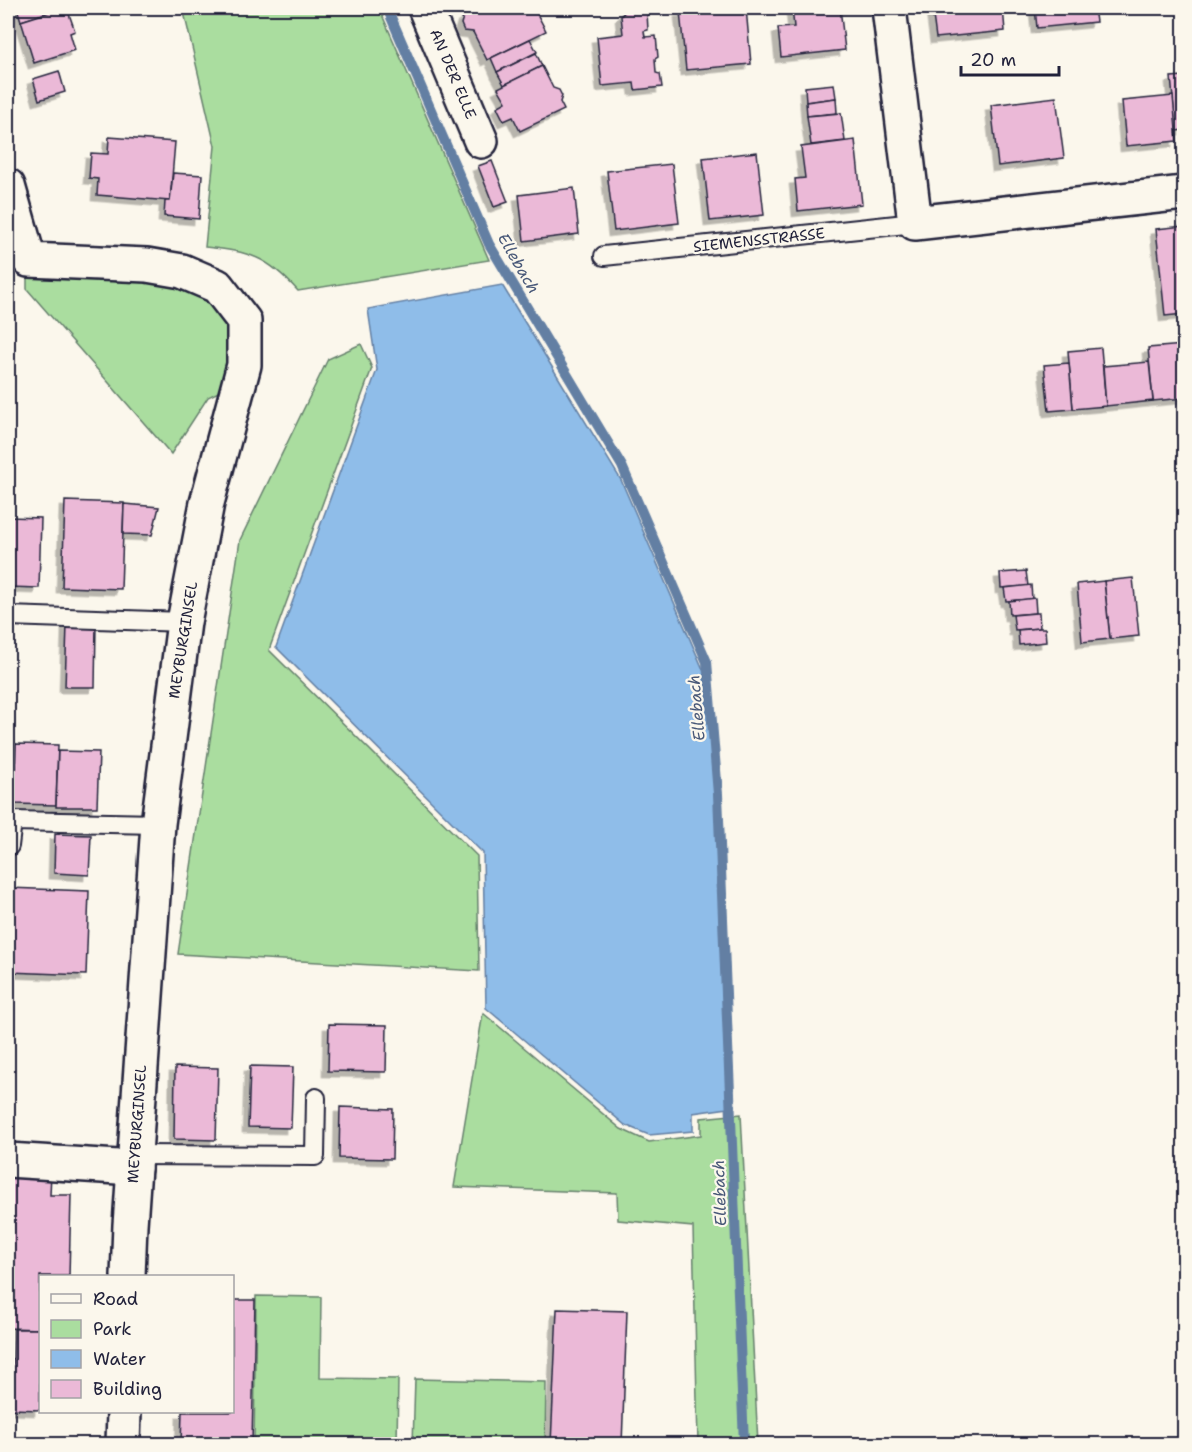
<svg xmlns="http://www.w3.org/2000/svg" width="1192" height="1452" viewBox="0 0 1192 1452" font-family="'Shantell Sans',sans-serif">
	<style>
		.green { fill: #aadd9f; stroke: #66806d; stroke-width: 1.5 }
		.water { fill: #8fbde9; stroke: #637fa3; stroke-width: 1.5 }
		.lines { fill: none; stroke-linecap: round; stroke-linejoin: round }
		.stream { stroke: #637fa3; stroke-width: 10 }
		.building { fill: #ebb9d7; stroke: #22223b; stroke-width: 1.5; filter: url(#shadow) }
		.lane-casing { stroke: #22223b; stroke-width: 22 }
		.street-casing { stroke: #22223b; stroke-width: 38 }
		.lane { stroke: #fbf7ec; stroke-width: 18 }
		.street { stroke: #fbf7ec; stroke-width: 33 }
		.labels { text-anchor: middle; stroke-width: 4.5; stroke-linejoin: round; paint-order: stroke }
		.street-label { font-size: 15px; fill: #22223b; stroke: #fbf7ec }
		.water-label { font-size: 16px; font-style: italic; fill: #485878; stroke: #fbf7ec }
	</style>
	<defs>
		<filter id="shadow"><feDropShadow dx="-5.5" dy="5.5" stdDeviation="0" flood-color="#0004"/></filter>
	</defs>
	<rect width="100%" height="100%" fill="#fbf7ec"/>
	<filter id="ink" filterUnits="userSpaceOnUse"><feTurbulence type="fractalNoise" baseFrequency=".0167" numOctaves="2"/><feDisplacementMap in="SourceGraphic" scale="12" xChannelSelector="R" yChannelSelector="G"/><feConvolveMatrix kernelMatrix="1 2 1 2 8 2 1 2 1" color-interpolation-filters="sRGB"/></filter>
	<g filter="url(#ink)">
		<g class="green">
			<path d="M183,8H379L489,260L298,291C267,256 250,252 205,247L215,146Z"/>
			<polygon points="27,276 138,281 199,290 237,323 231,386 208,397 171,454 27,289"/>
			<polygon points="361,344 372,368 269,650 477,856 479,971 178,954 240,540 328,359"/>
			<polygon points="483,1013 621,1129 649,1142 701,1135 701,1118 741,1114 758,1444 698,1444 693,1227 618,1220 617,1193 454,1187"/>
			<polygon points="256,1296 321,1297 320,1378 398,1379 397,1444 254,1444"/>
			<polygon points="415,1379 546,1382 545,1444 413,1444"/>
		</g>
		<polygon class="water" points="502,285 621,480 705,674 716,804 728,1108 693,1113 693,1131 649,1135 625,1125 486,1008 483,853 276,647 377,370 368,309"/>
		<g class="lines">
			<polyline class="stream" points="387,8 489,244 622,466 707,662 718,794 744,1444"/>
		</g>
		<g class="building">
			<polygon points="17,8 62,8 21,21"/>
			<polygon points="62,8 64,13 68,11 75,31 70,33 75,50 34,63 21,21"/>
			<polygon points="482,8 534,8 546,31 487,60 473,32 464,31 461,24 463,17"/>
			<polygon points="628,8 640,8 647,13 648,30 644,31 645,37 656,36 658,57 655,59 656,73 660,74 662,87 635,90 634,83 602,86 597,37 623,34 621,16"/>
			<polygon points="720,8 746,8 751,64 686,70 680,12"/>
			<polygon points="792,8 840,8 845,50 781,57 778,28 794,27"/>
			<polygon points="932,8 1003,8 1005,31 936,38"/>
			<polygon points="1035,8 1094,8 1096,22 1037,28"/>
			<polygon points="530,39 537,52 497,72 491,58"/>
			<polygon points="536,53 542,66 504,85 497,72"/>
			<polygon points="542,66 553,88 559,90 562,96 560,102 564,110 520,131 513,117 504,121 497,107 506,102 498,88"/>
			<polygon points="59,71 65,92 39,100 33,79"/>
			<polygon points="1184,76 1184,130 1176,131 1171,77"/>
			<polygon points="834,84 836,98 806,102 805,87"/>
			<polygon points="1173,96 1177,141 1126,146 1122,101"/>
			<polygon points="1056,97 1064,158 998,166 991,105"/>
			<polygon points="836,98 837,113 807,116 806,102"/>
			<polygon points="841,113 845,141 811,145 807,116"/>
			<polygon points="109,137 175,142 170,201 97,195 98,179 89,178 91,153 108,154"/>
			<polygon points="855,140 862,204 798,211 795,179 805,178 801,147"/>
			<polygon points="757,152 764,215 710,221 703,158"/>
			<polygon points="492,161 508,202 494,207 478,166"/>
			<polygon points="672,164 679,223 614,231 607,171"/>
			<polygon points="173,173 202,175 199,219 164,216 165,201 170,201"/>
			<polygon points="574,188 579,234 524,241 519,195"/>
			<polygon points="1184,226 1184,314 1165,316 1156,229"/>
			<polygon points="1184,345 1184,398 1153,401 1148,348"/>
			<polygon points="1101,348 1106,406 1073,409 1068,351"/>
			<polygon points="1149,362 1153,401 1106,406 1103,366"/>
			<polygon points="1069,363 1073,409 1049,411 1044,365"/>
			<polygon points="65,501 124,503 121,589 62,587"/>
			<polygon points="124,504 159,507 152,535 123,534"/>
			<polygon points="8,517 41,518 39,588 8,587"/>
			<polygon points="1026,571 1028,586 1001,588 1000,573"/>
			<polygon points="1133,578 1139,636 1110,639 1104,581"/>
			<polygon points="1104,581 1110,639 1082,642 1077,584"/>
			<polygon points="1031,585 1032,599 1006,601 1004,588"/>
			<polygon points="1035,598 1036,613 1010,615 1009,601"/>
			<polygon points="1036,613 1039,613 1040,628 1015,630 1013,615"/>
			<polygon points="67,624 96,624 95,687 65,687"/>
			<polygon points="1040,628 1045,628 1046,642 1019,645 1018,630"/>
			<polygon points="8,744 16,744 14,804 8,804"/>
			<polygon points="16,744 58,745 56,805 14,804"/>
			<polygon points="58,751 99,752 97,807 56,807"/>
			<polygon points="55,834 91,835 89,875 54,873"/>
			<polygon points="8,888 89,891 86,975 8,972"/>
			<polygon points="329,1024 387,1025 386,1072 328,1071"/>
			<polygon points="250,1066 293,1067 291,1128 248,1127"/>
			<polygon points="175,1067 218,1068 216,1140 174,1139"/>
			<polygon points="340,1107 393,1109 392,1159 339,1158"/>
			<polygon points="8,1172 51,1173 50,1195 71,1195 69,1276 40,1276 40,1329 8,1328"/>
			<polygon points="232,1300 255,1300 252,1444 181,1444 182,1412 232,1412"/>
			<polygon points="557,1309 627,1311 622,1444 551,1444"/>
			<polygon points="14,1329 40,1329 40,1410 12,1409"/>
		</g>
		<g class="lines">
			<g class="lane-casing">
				<g id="lane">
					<polyline points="604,256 915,223"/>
					<polyline points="8,616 184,622"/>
					<polyline points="8,846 9,846 12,821 158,824"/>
					<polyline points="135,1155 315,1156 316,1098"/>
				</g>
			</g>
			<g class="street-casing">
				<g id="street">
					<polyline points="425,8 481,141"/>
					<polyline points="889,8 915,223 1184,193"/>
					<polyline points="8,186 29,260 147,265 182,271 217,286 244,321 244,365 207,503 184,622 158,824 130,1225 128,1276"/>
					<polyline points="8,1160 134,1168"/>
					<polyline points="123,1444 124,1412"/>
				</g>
			</g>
			<use href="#lane" class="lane"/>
			<use href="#street" class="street"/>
		</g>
	</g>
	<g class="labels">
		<g class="street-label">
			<text transform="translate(453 74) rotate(67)" y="5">AN DER ELLE</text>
			<text transform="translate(759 240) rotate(-6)" y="5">SIEMENSSTRASSE</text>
			<text transform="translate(183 640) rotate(-81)" y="5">MEYBURGINSEL</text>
			<text transform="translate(137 1124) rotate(-86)" y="5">MEYBURGINSEL</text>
		</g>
		<g class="water-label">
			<text transform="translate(519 263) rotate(60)" y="6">Ellebach</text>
			<text transform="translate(696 708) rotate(-95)" y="6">Ellebach</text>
			<text transform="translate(719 1193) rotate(-92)" y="6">Ellebach</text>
		</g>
	</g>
	<rect width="1192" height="1452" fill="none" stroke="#fbf7ec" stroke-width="30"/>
	<rect x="15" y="15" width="1162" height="1422" fill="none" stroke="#22223b" stroke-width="2" filter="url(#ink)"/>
	<rect x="39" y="1275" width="195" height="138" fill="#fbf7ec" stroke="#a4a2a5" stroke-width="1.5"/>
	<rect x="51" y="1294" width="30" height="9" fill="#fbf7ec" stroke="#a4a2a5" stroke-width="1.5"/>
	<text x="93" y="1305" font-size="18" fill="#22223b">Road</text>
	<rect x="51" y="1320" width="30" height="18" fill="#aadd9f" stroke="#a4a2a5" stroke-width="1.5"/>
	<text x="93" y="1335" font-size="18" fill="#22223b">Park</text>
	<rect x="51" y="1350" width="30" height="18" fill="#8fbde9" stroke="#a4a2a5" stroke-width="1.5"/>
	<text x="93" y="1365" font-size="18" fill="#22223b">Water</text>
	<rect x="51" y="1380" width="30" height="18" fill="#ebb9d7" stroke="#a4a2a5" stroke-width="1.5"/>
	<text x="93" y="1395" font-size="18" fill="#22223b">Building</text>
	<path d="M961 66v9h98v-9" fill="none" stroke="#22223b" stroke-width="3"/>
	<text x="970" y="66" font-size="18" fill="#22223b" stroke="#fbf7ec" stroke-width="4.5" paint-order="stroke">20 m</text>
</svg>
